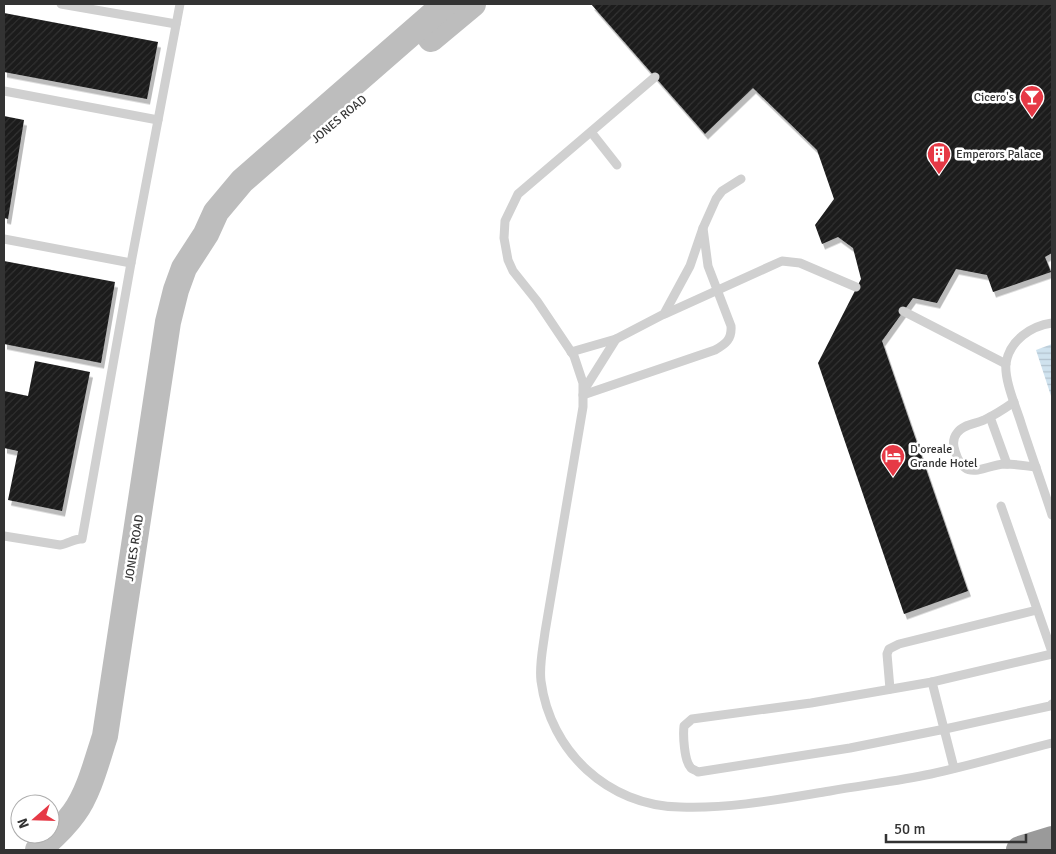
<svg xmlns="http://www.w3.org/2000/svg" width="1056" height="854" viewBox="0 0 1056 854" font-family="Signika,sans-serif">
	<style>
		.water { fill: url(#water-rules) }
		.building { fill: url(#building-hatch); filter: url(#shadow) }
		.lines { fill: none; stroke-linecap: round; stroke-linejoin: round }
		.lane { stroke: #d0d0d0; stroke-width: 9 }
		.secondary { stroke: #bdbdbd; stroke-width: 26 }
		.highway { stroke: #9a9a9a; stroke-width: 28 }
		.labels { text-anchor: middle; stroke-width: 5; stroke-linejoin: round; paint-order: stroke }
		.poi-label { font-size: 12px; fill: #333; stroke: #fff; text-anchor: start }
		.street-label { font-size: 12px; fill: #333; stroke: #fff }
	</style>
	<defs>
		<pattern id="water-rules" width="6" height="5" patternUnits="userSpaceOnUse" patternTransform="scale(1.25)"><rect width="6" height="5" fill="#cfe2ee"/><path d="M0 2.5h6" fill="none" stroke="#b2c2cd"/></pattern>
		<pattern id="building-hatch" width="6" height="6" patternUnits="userSpaceOnUse" patternTransform="scale(1.25)"><rect width="6" height="6" fill="#1a1a1a"/><path d="M-1 1l2-2M0 6l6-6M5 7l2-2" fill="none" stroke="#333"/></pattern>
		<filter id="shadow"><feDropShadow dx="3" dy="5.5" stdDeviation="0" flood-color="#0004"/></filter>
	</defs>
	<rect width="100%" height="100%" fill="#fff"/>
	<polygon class="water" points="1052,344 1052,399 1036,350"/>
	<g class="building">
		<polygon points="591,4 1052,4 1052,253 1045,257 1051,272 993,292 987,275 956,269 937,303 913,298 882,341 968,591 904,614 818,363 861,279 853,248 838,237 822,244 815,225 834,199 817,150 753,88 705,134"/>
		<polygon points="4,13 158,42 147,99 4,72"/>
		<polygon points="4,116 24,120 8,219 4,218"/>
		<polygon points="4,261 115,282 101,363 4,344"/>
		<polygon points="35,361 90,372 62,511 8,500 18,451 4,448 4,391 28,396"/>
	</g>
	<g class="lines">
		<g class="lane">
			<polyline points="61,4 176,24"/>
			<path d="M655,77L518,194L505,221L504,238L508,260L513,271L537,301L574,356L583,383V407L545,632C543,648 539,665 541,681C550,751 608,806 680,807C730,809 781,799 830,791C864,785 898,781 931,774C972,765 1012,753 1052,743"/>
			<polyline points="4,91 158,120"/>
			<polyline points="591,132 617,165"/>
			<polyline points="4,239 131,263"/>
			<polyline points="903,311 1006,364"/>
			<polyline points="665,314 782,261 800,263 856,287"/>
			<path d="M1052,323C1031,326 1010,340 1006,363C1004,380 1016,407 1021,423C1031,454 1042,484 1052,515"/>
			<polyline points="571,352 616,339 664,314 690,266 703,228 716,199 722,191 741,179"/>
			<polyline points="584,390 616,339"/>
			<path d="M583,395L715,350C726,344 732,339 731,326L708,266L703,228"/>
			<path d="M1014,402C1004,409 995,415 984,420C976,424 963,424 957,433C953,438 953,445 955,451C965,484 983,465 1005,464C1015,464 1026,466 1036,467"/>
			<polyline points="990,417 1007,464"/>
			<polyline points="1001,506 1052,652"/>
			<path d="M4,536L60,545C68,544 75,538 82,539L131,263L180,4"/>
			<polyline points="932,682 1052,654"/>
			<polyline points="890,689 887,654 889,649 899,644 1037,610"/>
			<path d="M954,768L932,682L811,703L692,719L684,726C683,735 684,761 691,768C692,769 697,771 698,772L850,748L945,729L1050,706L1052,704"/>
		</g>
		<g class="secondary">
			<polyline points="431,39 473,4"/>
			<path d="M38,850C51,839 64,827 74,813C89,793 97,760 105,736L168,322L176,290L184,268L206,234L216,212L242,181L445,4"/>
		</g>
		<polyline class="highway" points="1020,850 1052,840"/>
	</g>
	<defs>
		<g id="bar-pin" transform="scale(1.25)"><path d="M0 17L-7.5 6A9.5 9.5 0 1 1 7.5 6Z" fill="#e63946" stroke="#fff"/><path d="M-6-5H6L.8 .8V4.5H3.5V6h-7V4.5H-.8V.8Z" fill="#fff"/></g>
		<g id="building-pin" transform="scale(1.25)"><path d="M0 17L-7.5 6A9.5 9.5 0 1 1 7.5 6Z" fill="#e63946" stroke="#fff"/><path d="M-4-6H4V6H1V3H-1V6H-4ZM-2.5-4.3h1.7v1.8h-1.7ZM.8-4.3h1.7v1.8H.8ZM-2.5-1h1.7V.8h-1.7ZM.8-1h1.7V.8H.8Z" fill="#fff"/></g>
		<g id="hotel-pin" transform="scale(1.25)"><path d="M0 17L-7.5 6A9.5 9.5 0 1 1 7.5 6Z" fill="#e63946" stroke="#fff"/><path d="M-6-4.5h1.5V1H6V5H4.5V3h-9V5H-6ZM-4 0a1.8 1.8 0 1 1 3.6 0ZM.5 0V-2.5h3Q6-2.5 6 0Z" fill="#fff"/></g>
	</defs>
	<g fill-rule="evenodd">
		<use href="#bar-pin" x="1032" y="97"/>
		<use href="#building-pin" x="939" y="154"/>
		<use href="#hotel-pin" x="893" y="456"/>
	</g>
	<g class="labels">
		<g class="poi-label">
			<text x="1014" y="101" text-anchor="end">Cicero's</text>
			<text x="956" y="158">Emperors Palace</text>
			<text x="910" y="453">D'oreale<tspan x="910" dy="14">Grande Hotel</tspan></text>
		</g>
		<g class="street-label">
			<text transform="translate(339 119) rotate(-40)" y="4">JONES ROAD</text>
			<text transform="translate(134 548) rotate(-81)" y="4">JONES ROAD</text>
		</g>
	</g>
	<rect width="1056" height="854" fill="none" stroke="#333333" stroke-width="10"/>
	<g transform="translate(35 819) rotate(250)"><circle r="24" fill="#ffffff" stroke="#adadad"/>
	<path d="M0-4L9 19L0 12L-9 19Z" fill="#e63946"/>
	<text y="-8" font-size="14" font-weight="bold" text-anchor="middle" fill="#333333">N</text>
	</g>
	<path d="M886 834v8h140v-8" fill="none" stroke="#333333" stroke-width="2.5"/>
	<text x="894" y="834" font-size="15" fill="#333333" stroke="#ffffff" stroke-width="4" paint-order="stroke">50 m</text>
</svg>
